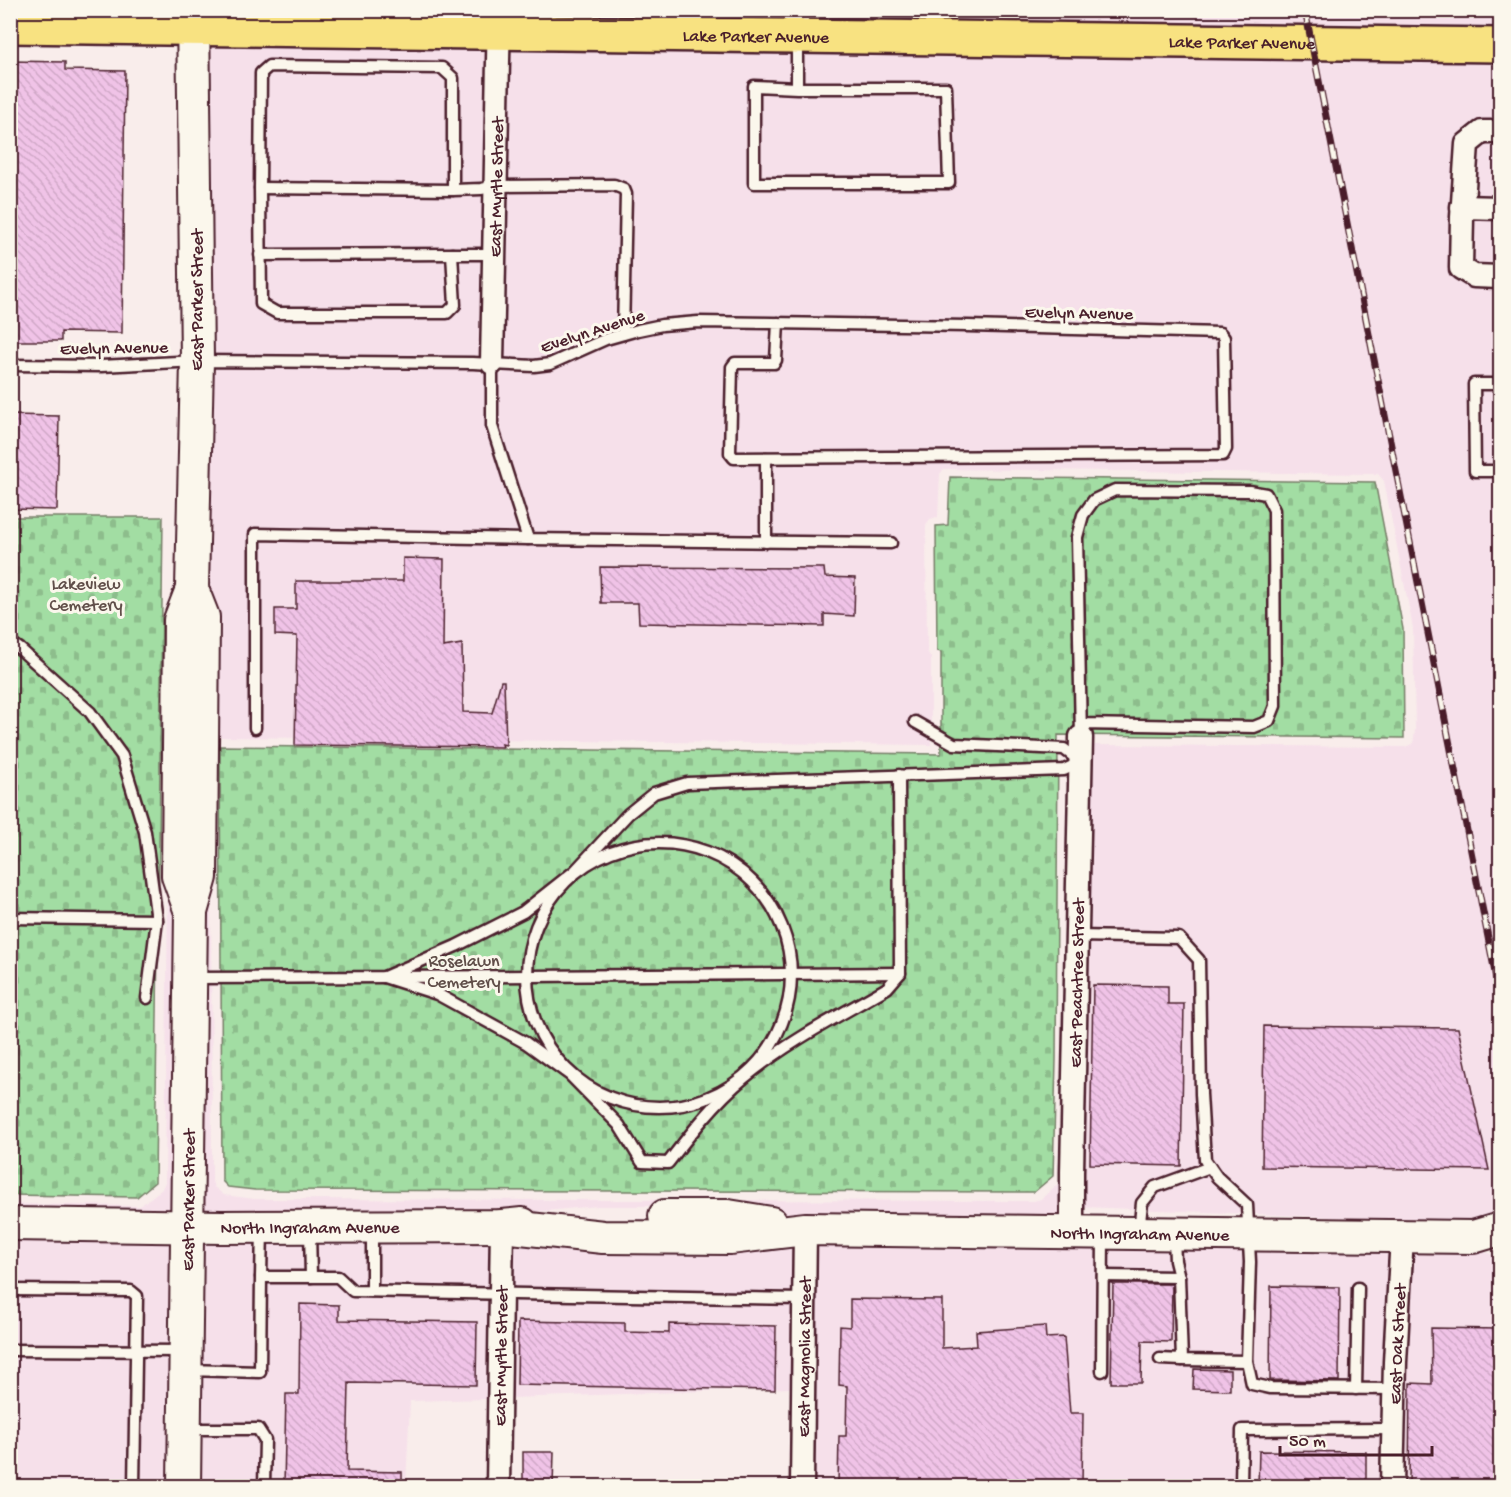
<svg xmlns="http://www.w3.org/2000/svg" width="1511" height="1497" viewBox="0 0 1511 1497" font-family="'Gochi Hand',sans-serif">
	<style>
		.built { fill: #f6e0ea }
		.cemetery { fill: url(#cemetery-stones); stroke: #767e67; stroke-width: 1.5 }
		.building { fill: url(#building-back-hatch); stroke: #4a1f2b; stroke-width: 1.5 }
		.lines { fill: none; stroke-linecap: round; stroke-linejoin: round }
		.lane-casing { stroke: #4a1f2b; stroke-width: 15 }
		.street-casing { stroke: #4a1f2b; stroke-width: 27 }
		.secondary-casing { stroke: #4a1f2b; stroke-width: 36 }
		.primary-casing { stroke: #4a1f2b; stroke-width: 38 }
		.lane { stroke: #fbf7ec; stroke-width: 10 }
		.street { stroke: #fbf7ec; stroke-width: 22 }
		.secondary { stroke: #fbf7ec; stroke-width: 32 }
		.primary { stroke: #f8e281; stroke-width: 33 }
		.rail-casing { stroke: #4a1f2b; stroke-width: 7 }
		.rail { stroke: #fbf7ec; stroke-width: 4.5; stroke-dasharray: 14; stroke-linecap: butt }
		.labels { text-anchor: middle; stroke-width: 6; stroke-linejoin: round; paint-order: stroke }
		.street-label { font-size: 18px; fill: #4a1f2b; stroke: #fbf7ec }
		.park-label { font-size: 18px; fill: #604e49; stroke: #fbf7ec }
	</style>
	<defs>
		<pattern id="cemetery-stones" width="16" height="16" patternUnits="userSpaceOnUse" patternTransform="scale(1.5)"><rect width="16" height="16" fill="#a2dda3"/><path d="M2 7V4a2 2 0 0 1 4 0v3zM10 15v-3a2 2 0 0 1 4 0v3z" fill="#8dbd8c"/></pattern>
		<pattern id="building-back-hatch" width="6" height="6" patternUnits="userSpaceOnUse" patternTransform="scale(1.5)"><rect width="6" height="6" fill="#f0c3e7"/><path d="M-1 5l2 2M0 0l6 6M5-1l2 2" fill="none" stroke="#cfa7c6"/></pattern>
	</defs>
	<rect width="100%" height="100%" fill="#f9edeb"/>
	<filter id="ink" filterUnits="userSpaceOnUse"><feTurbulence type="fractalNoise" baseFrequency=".0167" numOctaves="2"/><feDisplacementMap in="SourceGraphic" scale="12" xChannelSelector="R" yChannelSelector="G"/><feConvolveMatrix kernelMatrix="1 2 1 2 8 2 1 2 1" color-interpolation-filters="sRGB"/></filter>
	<g filter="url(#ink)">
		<g class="built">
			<polygon points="808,10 1103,11 1500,15 1500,35 808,27"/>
			<polygon points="208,39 487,43 480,373 503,374 510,43 1500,55 1500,121 1482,121 1474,124 1458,137 1455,144 1451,196 1449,268 1454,277 1467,285 1500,287 1500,1219 1474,1226 1402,1225 1402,1220 1084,1207 1093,745 1404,747 1413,744 1415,730 1413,628 1384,481 1378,474 944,469 940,474 938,517 930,519 926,526 927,651 931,658 931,745 220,737 214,739 205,589"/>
			<polygon points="1486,142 1500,142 1500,197 1475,197 1478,149"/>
			<polygon points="1473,218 1500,218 1500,266 1477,266 1473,263"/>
			<polygon points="168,885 178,912 176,1216 11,1214 11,1204 140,1206 162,1189 165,1182"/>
			<polygon points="211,886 212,1181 214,1187 224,1195 255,1199 1034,1201 1041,1199 1060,1182 1061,1221 805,1218 727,1206 598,1206 502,1215 199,1216 202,919"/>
			<polygon points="11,1234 176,1236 173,1486 11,1486"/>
			<polygon points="490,1236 488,1399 410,1401 406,1486 196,1486 199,1237"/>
			<polygon points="513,1237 793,1241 792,1388 511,1398"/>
			<polygon points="817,1239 1389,1246 1383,1362 1381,1486 813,1486"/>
			<polygon points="1413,1246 1472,1247 1500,1258 1500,1486 1404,1486 1407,1363"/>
		</g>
		<g class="cemetery">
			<polygon points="950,477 1375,482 1403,629 1404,738 1058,735 1056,1060 1053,1176 1034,1192 255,1190 228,1187 222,1181 220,746 941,754 941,652 937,651 936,526 948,525"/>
			<polygon points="11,517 163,517 155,1182 137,1197 11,1195"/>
		</g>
		<g class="building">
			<polygon points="10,61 65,62 65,70 125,71 122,333 61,332 61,341 10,341"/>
			<polygon points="10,415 59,416 57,510 10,509"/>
			<polygon points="403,558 444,559 443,647 462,644 463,712 492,713 501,681 504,681 506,745 502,744 503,747 295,745 297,636 275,635 275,609 296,609 296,581 403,581"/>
			<polygon points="600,567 824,568 825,577 855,578 854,616 824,614 824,626 639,623 638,603 601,603"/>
			<polygon points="1093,985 1168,986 1168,1004 1184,1004 1181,1166 1090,1164"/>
			<polygon points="1264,1026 1458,1028 1489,1170 1262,1167"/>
			<polygon points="1113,1284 1172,1284 1171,1342 1142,1341 1141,1383 1111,1383"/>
			<polygon points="1271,1286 1340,1287 1339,1381 1270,1380"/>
			<polygon points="850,1299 942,1300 942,1348 977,1346 976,1331 1045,1326 1046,1338 1064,1337 1070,1413 1083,1413 1082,1486 838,1486 839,1436 846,1436 847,1386 839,1385 840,1326 850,1327"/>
			<polygon points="300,1304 339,1305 339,1320 477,1322 476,1385 349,1383 347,1471 402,1472 402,1486 284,1486 286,1394 299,1394"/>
			<polygon points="518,1321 625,1323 625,1332 669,1333 669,1324 776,1326 775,1390 517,1385"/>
			<polygon points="1431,1328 1500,1329 1500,1486 1409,1486 1410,1383 1432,1384"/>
			<polygon points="1194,1369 1230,1370 1230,1390 1193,1389"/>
			<polygon points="1259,1451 1366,1452 1366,1486 1258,1486"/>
			<polygon points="523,1452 554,1452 553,1486 523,1486"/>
		</g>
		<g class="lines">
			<g class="lane-casing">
				<g id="lane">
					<polyline points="797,40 797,88 754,86 754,183 949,183 946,88 797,88"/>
					<polyline points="260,188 453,190"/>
					<polyline points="495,254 452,254 455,305 447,313 277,313 261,304 260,188 261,73 269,66 442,68 453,78 453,190 481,189 497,186 614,185 624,189 626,194 623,334"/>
					<polyline points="260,255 452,254"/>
					<polyline points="492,363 492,426 528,539 891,543"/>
					<polyline points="10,365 101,366 197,361 473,363 534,366 550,364 606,339 638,330 662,325 698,322 968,326 1220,333 1224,338 1226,449 1223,455 734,458 730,453 732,367 735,363 774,363 776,360 778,323"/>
					<polyline points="1500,384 1474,384 1475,471 1500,471"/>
					<polyline points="766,542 766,458"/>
					<polyline points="10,642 20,649 90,712 122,756 145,832 157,920 147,998"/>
					<polyline points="1081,724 1254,727 1269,721 1275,706 1274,510 1266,494 1249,491 1115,490 1094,500 1083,515 1077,537 1081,737"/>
					<polyline points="255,728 255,534 528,539"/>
					<circle cx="659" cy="975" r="132"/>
					<polyline points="10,918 157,920"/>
					<polyline points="1078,936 1179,938 1199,960 1201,1094 1205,1160 1217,1177 1247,1205 1250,1262 1247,1361 1182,1360 1179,1277 1103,1276"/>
					<path d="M384,977L437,994L526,1043L570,1075L619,1125L642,1162L668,1163C691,1133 715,1102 744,1078C787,1042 839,1016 887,988L900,973L899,775"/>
					<polyline points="393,977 900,973"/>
					<polyline points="194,978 384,977 456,946 523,912 575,871 628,814 654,793 687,783 1064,770 1081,762 1064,749 954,744 915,722"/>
					<polyline points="310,1229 311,1277"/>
					<polyline points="1139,1232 1142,1203 1155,1187 1210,1167"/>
					<polyline points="1174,1236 1175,1261 1179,1277"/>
					<polyline points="261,1277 262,1229"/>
					<polyline points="10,1290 131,1291 137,1296 134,1486"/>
					<polyline points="372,1291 372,1229"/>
					<polyline points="10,1350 184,1351"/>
					<polyline points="1160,1359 1182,1360"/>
					<polyline points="1247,1361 1252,1384 1270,1388 1395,1389"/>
					<polyline points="187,1370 260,1372 261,1277 338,1277 353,1291 804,1299"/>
					<polyline points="1102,1371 1103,1235"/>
					<polyline points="1356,1389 1358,1288"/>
					<polyline points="186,1429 258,1429 265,1440 264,1486"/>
					<polyline points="1241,1486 1242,1430 1394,1429"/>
				</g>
			</g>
			<g class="street-casing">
				<g id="street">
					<polyline points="797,37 797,10"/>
					<polyline points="1500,132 1482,132 1467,144 1462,217 1461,268 1474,276 1500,277"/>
					<polyline points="1462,207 1500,208"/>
					<path id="s1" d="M492,363L499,10"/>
					<path id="s2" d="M1072,1231V1172L1081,737"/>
					<path id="s3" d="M498,1486L502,1226"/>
					<path id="s4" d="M802,1486L805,1229"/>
					<path id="s5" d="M1392,1486L1395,1362L1402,1236"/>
				</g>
			</g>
			<g class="secondary-casing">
				<g id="secondary">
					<polyline points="191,912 178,876 180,620 192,589 197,361 193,10"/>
					<polyline points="665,1216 728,1216 771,1223"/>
					<path id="s6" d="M10,1224L222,1227L502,1226L522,1224"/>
					<path id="s7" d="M502,1226L603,1237L730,1238L805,1229L1473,1237L1500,1229"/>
					<path id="s8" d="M184,1486L191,912L201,877L203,617L192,589"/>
				</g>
			</g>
			<g class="primary-casing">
				<g id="primary">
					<path id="s9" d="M10,26L1500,45"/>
				</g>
			</g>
			<use href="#lane" class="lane"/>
			<use href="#street" class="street"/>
			<use href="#secondary" class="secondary"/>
			<use href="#primary" class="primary"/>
			<g class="rail-casing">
				<polyline id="rail" points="1305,10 1500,998"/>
			</g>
			<use href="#rail" class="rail"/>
		</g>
	</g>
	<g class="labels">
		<g class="street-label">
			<text dy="6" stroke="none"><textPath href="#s9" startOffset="746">Lake Parker Avenue</textPath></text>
			<text dy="6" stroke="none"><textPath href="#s9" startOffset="1232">Lake Parker Avenue</textPath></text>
			<text dy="6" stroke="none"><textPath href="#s1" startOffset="176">East Myrtle Street</textPath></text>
			<text transform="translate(196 300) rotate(-90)" y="6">East Parker Street</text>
			<text transform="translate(1079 312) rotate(1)" y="6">Evelyn Avenue</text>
			<text transform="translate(592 330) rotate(-18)" y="6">Evelyn Avenue</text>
			<text transform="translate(114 347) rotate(-1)" y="6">Evelyn Avenue</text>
			<text dy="6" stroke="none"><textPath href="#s2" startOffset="248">East Peachtree Street</textPath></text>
			<text dy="6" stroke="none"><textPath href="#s8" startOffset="286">East Parker Street</textPath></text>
			<text dy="6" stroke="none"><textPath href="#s6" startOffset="300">North Ingraham Avenue</textPath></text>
			<text dy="6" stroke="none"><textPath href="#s7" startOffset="639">North Ingraham Avenue</textPath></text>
			<text dy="6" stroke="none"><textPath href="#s5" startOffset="142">East Oak Street</textPath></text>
			<text dy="6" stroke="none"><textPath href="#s3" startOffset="130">East Myrtle Street</textPath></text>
			<text dy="6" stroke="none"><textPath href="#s4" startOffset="129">East Magnolia Street</textPath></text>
		</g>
		<g class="park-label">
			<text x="86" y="589">Lakeview<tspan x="86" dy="21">Cemetery</tspan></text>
			<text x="464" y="966">Roselawn<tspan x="464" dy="21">Cemetery</tspan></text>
		</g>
	</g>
	<rect width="1511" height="1497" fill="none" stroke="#fbf7ec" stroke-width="36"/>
	<rect x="18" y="18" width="1475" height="1461" fill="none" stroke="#4a1f2b" stroke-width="2" filter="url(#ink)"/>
	<path d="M1280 1446v9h152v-9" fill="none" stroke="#4a1f2b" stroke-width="3"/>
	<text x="1289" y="1446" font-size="18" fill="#4a1f2b" stroke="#fbf7ec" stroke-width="4.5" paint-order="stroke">50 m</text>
</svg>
